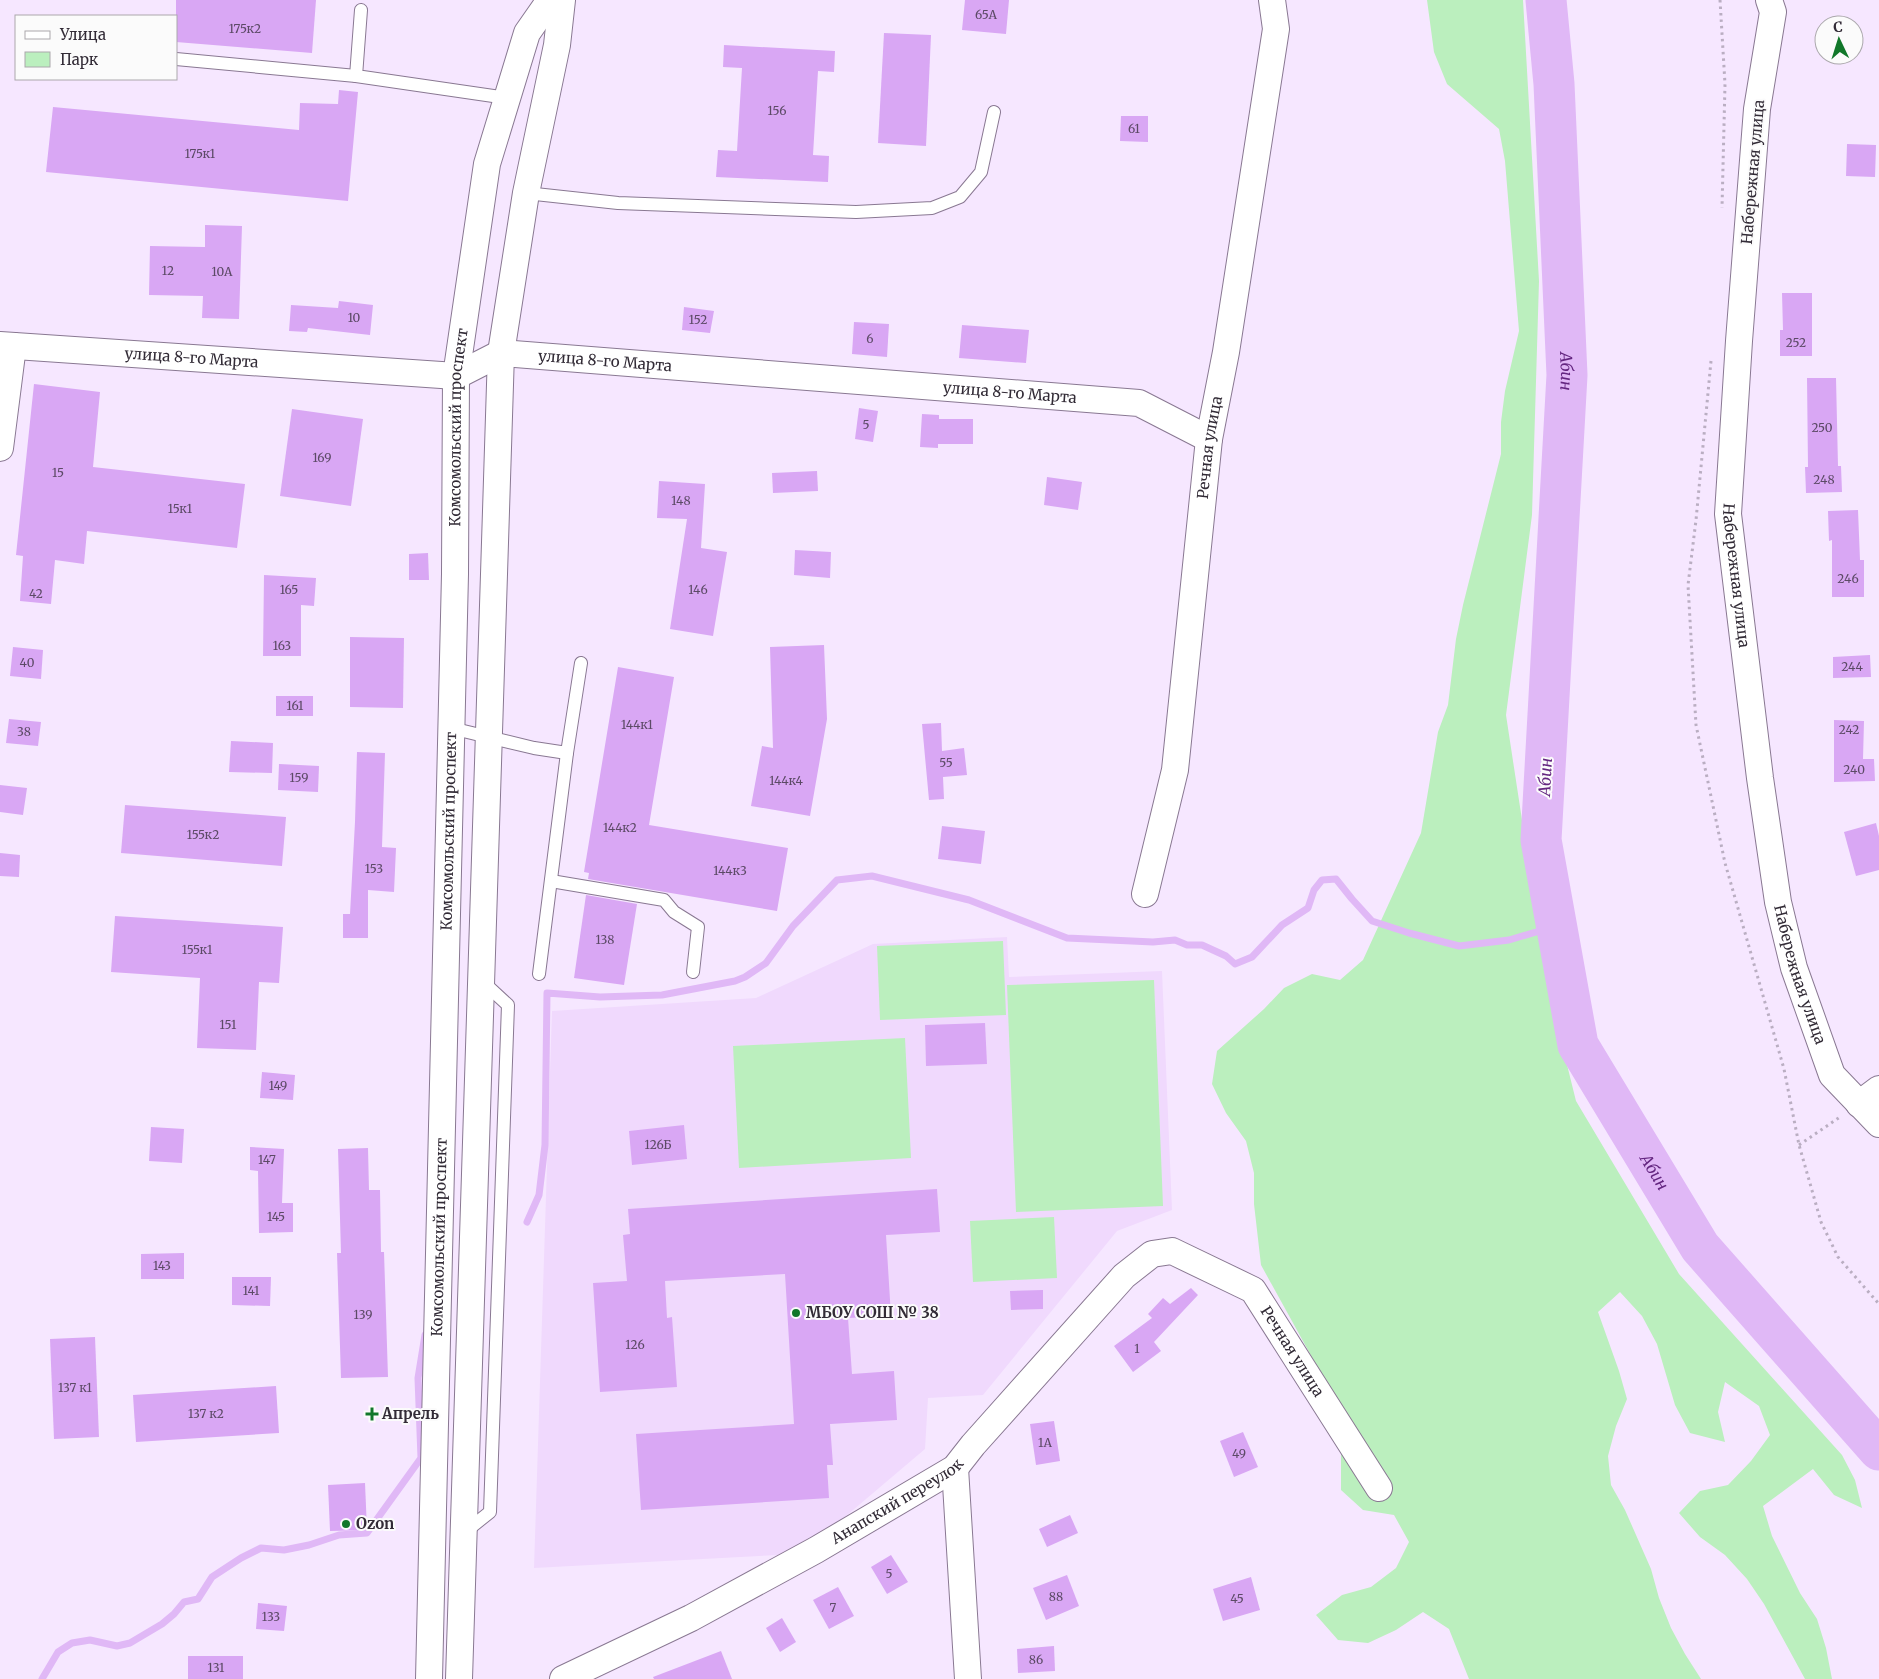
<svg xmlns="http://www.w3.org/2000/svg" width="1879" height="1679" viewBox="0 0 1879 1679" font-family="Merriweather,serif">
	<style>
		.built { fill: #f0d9fd }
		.green { fill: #bbefbe }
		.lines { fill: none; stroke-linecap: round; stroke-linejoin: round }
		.stream { stroke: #e0b8f6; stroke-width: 7 }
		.river { stroke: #e0b8f6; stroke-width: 41 }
		.building { fill: #d9a7f4 }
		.service-casing { stroke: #897892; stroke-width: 14 }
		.minor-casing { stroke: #897892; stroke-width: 28 }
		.path { stroke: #baaec2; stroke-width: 3; stroke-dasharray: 2.5 4; stroke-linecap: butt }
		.service { stroke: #fff; stroke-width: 12 }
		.minor { stroke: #fff; stroke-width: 26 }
		.poi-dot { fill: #11772a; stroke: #fbfbfb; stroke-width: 2 }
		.labels { text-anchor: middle; stroke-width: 4; stroke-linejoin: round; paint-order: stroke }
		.number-label { font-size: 12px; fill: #5c4a66 }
		.street-label { font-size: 15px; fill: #322b36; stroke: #fbfbfb }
		.poi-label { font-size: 15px; font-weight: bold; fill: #322b36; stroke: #fbfbfb; text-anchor: start }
		.water-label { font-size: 16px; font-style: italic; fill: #642680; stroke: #fbfbfb }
	</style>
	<rect width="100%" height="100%" fill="#f6e7ff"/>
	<polygon class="built" points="1007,937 1009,977 1162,971 1172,1210 1117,1231 983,1395 928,1398 925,1449 833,1527 778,1555 534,1568 552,1011 756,998 873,944"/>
	<g class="green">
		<polygon points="1427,0 1523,0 1539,281 1532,515 1506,715 1547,984 1576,1101 1679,1274 1842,1455 1855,1480 1862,1508 1834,1495 1813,1469 1763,1506 1772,1536 1800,1593 1817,1619 1826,1648 1832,1679 1805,1679 1764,1604 1747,1579 1725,1555 1700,1537 1679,1513 1700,1491 1728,1485 1751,1461 1770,1435 1759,1406 1725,1382 1718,1412 1725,1442 1690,1433 1675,1405 1657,1344 1642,1316 1620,1292 1598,1312 1619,1371 1627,1399 1616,1426 1608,1456 1611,1485 1625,1510 1651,1569 1659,1598 1671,1628 1685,1654 1701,1679 1469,1679 1449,1629 1423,1612 1396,1630 1368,1643 1338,1640 1316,1615 1342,1595 1371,1587 1396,1568 1409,1542 1394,1515 1363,1510 1341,1490 1341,1410 1261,1265 1254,1204 1254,1173 1246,1141 1226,1113 1212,1084 1217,1051 1264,1009 1284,988 1312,974 1340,980 1363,960 1421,833 1438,732 1448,705 1456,639 1463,605 1501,454 1501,422 1505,391 1519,331 1505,161 1499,129 1447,84 1434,52"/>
		<polygon points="1003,941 1006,1015 880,1020 877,946"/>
		<polygon points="1154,980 1163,1206 1016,1212 1007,985"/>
		<polygon points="905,1038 911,1158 739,1168 733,1046"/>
		<polygon points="1054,1217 1057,1278 973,1282 970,1221"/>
	</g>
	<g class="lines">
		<g class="stream">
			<polyline points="527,1222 539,1195 545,1145 547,993 600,997 662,995 735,981 745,977 766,963 793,926 837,880 872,876 969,900 1067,938 1153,942 1175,940 1187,945 1202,945 1226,956 1235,964 1252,957 1282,925 1308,908 1314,890 1322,880 1336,879 1352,899 1372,921 1409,933 1459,946 1509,940 1556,926"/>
			<polyline points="42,1679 58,1652 72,1643 90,1640 117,1646 130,1643 162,1624 174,1614 184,1602 198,1599 212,1577 241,1558 261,1548 284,1550 309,1545 339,1535 367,1533 421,1458 418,1378 425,1335"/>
		</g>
		<path class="river" id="s1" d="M1546,0L1554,84L1567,375L1541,840L1578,1045L1700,1247L1879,1450"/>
	</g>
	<g class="building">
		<polygon points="176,0 316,0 312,53 176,42"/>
		<polygon points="965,0 1009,0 1006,34 962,30"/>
		<polygon points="884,33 931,35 926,146 878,143"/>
		<polygon points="724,45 835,51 834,72 818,71 813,155 829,156 828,182 716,177 718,150 737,151 742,68 723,67"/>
		<polygon points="339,90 358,92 348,201 46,172 53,107 299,130 300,103 338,104"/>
		<polygon points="1121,116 1148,116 1148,142 1120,141"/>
		<polygon points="1847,144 1876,145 1875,177 1846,176"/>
		<polygon points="205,225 242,226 239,319 202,318 203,296 149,295 150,246 205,247"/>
		<polygon points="1782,293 1812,293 1812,356 1780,356 1780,330 1783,330"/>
		<polygon points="339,301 373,305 370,335 308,328 307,332 289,331 291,305 338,308"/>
		<polygon points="684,307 714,311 710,333 682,330"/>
		<polygon points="854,322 889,324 887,357 852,354"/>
		<polygon points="962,325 1029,330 1026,363 959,358"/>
		<polygon points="1807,378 1836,378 1838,466 1841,466 1842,492 1806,493 1805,467 1808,467"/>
		<polygon points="34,384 100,392 93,467 245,484 237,548 87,531 84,564 55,560 51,604 20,601 23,556 16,555"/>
		<polygon points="859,408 878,411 873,442 855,439"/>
		<polygon points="292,409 363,419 351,506 280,496"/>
		<polygon points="922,414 939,415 939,419 973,419 973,444 938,444 938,448 920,447"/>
		<polygon points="817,471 818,491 773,493 772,473"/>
		<polygon points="1047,477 1082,482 1078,510 1044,505"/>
		<polygon points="659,481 705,484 701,548 727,552 713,636 670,629 687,519 657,518"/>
		<polygon points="1858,510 1860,560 1864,560 1864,597 1832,597 1832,540 1829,541 1828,511"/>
		<polygon points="795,550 831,552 830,578 794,575"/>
		<polygon points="428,553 429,580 409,580 409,554"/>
		<polygon points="264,575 316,578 314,606 301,605 301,656 263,656"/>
		<polygon points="350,637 404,638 403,708 350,707"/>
		<polygon points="824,645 827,719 810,816 751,806 762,746 773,748 770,647"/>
		<polygon points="13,647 43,650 41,679 10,676"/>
		<polygon points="1870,655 1871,677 1833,678 1833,657"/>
		<polygon points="618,667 674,677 649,825 788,848 777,911 588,879 589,873 584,872"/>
		<rect x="276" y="696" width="37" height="20"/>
		<polygon points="9,719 41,722 38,746 6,743"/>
		<polygon points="1834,720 1864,721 1863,759 1874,759 1875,781 1834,782"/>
		<polygon points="941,723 942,751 964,748 967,775 943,777 944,799 929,800 922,724"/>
		<polygon points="231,741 273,743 272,773 229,772"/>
		<polygon points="357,752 385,753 382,847 396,848 394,892 368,890 368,938 343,938 343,914 350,914 355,822"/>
		<polygon points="279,764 319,766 318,792 278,790"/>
		<polygon points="0,785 27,788 23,815 0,812"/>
		<polygon points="125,805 286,817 282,866 121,853"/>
		<polygon points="1876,823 1879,836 1879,870 1856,876 1844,832"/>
		<polygon points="942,826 985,831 981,864 938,859"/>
		<polygon points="0,853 20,855 19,877 0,876"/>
		<polygon points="586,895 637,904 624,985 574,978"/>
		<polygon points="115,916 283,927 279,983 259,982 256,1050 197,1048 200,978 111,972"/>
		<polygon points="985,1023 987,1064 926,1066 925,1025"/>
		<polygon points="262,1072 295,1075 293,1100 260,1098"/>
		<polygon points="684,1125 687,1159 632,1165 629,1131"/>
		<polygon points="151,1127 184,1129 182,1163 149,1161"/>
		<polygon points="250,1147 284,1149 282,1203 293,1203 293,1232 259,1233 258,1171 250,1170"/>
		<polygon points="368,1148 369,1190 380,1190 381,1252 384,1252 388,1377 341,1378 337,1253 341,1253 338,1149"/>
		<polygon points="937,1189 940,1232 886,1235 891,1316 848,1318 852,1374 894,1371 897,1420 830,1424 833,1465 827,1465 829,1498 641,1510 636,1434 794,1424 785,1274 665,1281 667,1318 672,1317 677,1387 600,1392 593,1283 627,1281 623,1235 630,1234 628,1209"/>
		<polygon points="184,1253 184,1279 141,1279 141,1254"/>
		<polygon points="232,1277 271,1277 270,1306 232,1305"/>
		<polygon points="1191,1288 1198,1295 1154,1342 1161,1351 1133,1372 1114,1346 1152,1318 1148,1314 1163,1298 1170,1304"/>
		<polygon points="1043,1290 1043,1309 1011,1310 1010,1291"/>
		<polygon points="95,1337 99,1437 54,1439 50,1339"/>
		<polygon points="276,1386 279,1433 136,1442 133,1395"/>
		<polygon points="1054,1421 1060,1461 1036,1465 1030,1424"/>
		<polygon points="1243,1432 1258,1467 1234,1477 1220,1441"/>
		<polygon points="365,1483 367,1530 330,1531 328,1485"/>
		<polygon points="1070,1515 1078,1533 1047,1547 1039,1529"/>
		<polygon points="891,1555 908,1582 887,1594 871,1567"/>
		<polygon points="1067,1575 1079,1606 1046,1620 1033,1588"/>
		<polygon points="1251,1577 1260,1610 1223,1621 1213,1589"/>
		<polygon points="838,1587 854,1616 829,1629 813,1600"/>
		<polygon points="258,1603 287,1606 284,1631 256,1629"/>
		<polygon points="782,1618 796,1642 780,1652 766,1628"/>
		<polygon points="1054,1646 1055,1671 1018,1673 1017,1649"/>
		<polygon points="721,1651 732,1679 654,1679 653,1677"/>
		<rect x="188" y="1656" width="55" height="23"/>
	</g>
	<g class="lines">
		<g class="service-casing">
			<g id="service">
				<polyline points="361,10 356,76 507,98"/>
				<polyline points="176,59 356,76"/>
				<polyline points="526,193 618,203 856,212 932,208 960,197 981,172 994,112"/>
				<polyline points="451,728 534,748 567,753 581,663"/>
				<polyline points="551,881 664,900 674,912 698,927 693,972"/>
				<polyline points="539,974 567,753"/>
				<polyline points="465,1532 490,1512 508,1005 482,981"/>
			</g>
		</g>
		<g class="minor-casing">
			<g id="minor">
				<path id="s2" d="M1769,0L1773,12L1757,109L1739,341L1728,514L1760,778L1778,902L1794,968L1832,1075L1879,1124"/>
				<path id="s3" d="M0,345L456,376L501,353L1139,403L1209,439"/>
				<polyline points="0,448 13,346"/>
				<path id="s4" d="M1145,894L1175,770L1209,439L1226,352L1276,29L1272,0"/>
				<polyline points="1859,1104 1879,1089"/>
				<polyline points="955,1468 968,1679"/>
				<path id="s5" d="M429,1679L455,574L456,376L487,164L527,33L550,0"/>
				<polyline points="459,1679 501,353 526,193 557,45 562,0"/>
				<path id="s6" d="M563,1679L691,1618L816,1550L955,1468L973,1445L1124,1276L1152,1254L1172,1251L1253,1290L1379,1488"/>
			</g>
		</g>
		<g class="path">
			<polyline points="1720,0 1725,84 1722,208"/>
			<polyline points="1711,361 1696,520 1688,585 1696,725 1725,863 1784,1069 1799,1145 1821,1222 1838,1257 1879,1304"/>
			<polyline points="1799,1145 1840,1117"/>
		</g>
		<use href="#service" class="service"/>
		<use href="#minor" class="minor"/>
	</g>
	<g class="poi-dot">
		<circle cx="796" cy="1313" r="5"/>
		<path d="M369.5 1406.5h5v5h5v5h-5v5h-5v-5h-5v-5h5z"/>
		<circle cx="346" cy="1524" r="5"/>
	</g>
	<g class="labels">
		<g class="number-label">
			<text x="986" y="19">65А</text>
			<text x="245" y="33">175к2</text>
			<text x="777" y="115">156</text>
			<text x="1134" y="133">61</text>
			<text x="200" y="158">175к1</text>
			<text x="168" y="275">12</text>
			<text x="222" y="276">10А</text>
			<text x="354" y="322">10</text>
			<text x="698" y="324">152</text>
			<text x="870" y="343">6</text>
			<text x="1796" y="347">252</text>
			<text x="866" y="429">5</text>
			<text x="1822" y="432">250</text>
			<text x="322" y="462">169</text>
			<text x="58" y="477">15</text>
			<text x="1824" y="484">248</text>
			<text x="681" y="505">148</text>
			<text x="180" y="513">15к1</text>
			<text x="1848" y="583">246</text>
			<text x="289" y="594">165</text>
			<text x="698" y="594">146</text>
			<text x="36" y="598">42</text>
			<text x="282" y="650">163</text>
			<text x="27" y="667">40</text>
			<text x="1852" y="671">244</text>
			<text x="295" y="710">161</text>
			<text x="637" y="729">144к1</text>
			<text x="1849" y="734">242</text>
			<text x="24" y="736">38</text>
			<text x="946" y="767">55</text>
			<text x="1854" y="774">240</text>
			<text x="299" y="782">159</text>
			<text x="786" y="785">144к4</text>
			<text x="620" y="832">144к2</text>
			<text x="203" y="839">155к2</text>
			<text x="374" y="873">153</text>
			<text x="730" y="875">144к3</text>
			<text x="605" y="944">138</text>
			<text x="197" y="954">155к1</text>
			<text x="228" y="1029">151</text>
			<text x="278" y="1090">149</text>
			<text x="658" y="1149">126Б</text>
			<text x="267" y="1164">147</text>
			<text x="276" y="1221">145</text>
			<text x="162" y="1270">143</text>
			<text x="251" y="1295">141</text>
			<text x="363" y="1319">139</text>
			<text x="635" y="1349">126</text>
			<text x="1137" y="1353">1</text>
			<text x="75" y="1392">137 к1</text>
			<text x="206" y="1418">137 к2</text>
			<text x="1045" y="1447">1А</text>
			<text x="1239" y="1458">49</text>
			<text x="889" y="1578">5</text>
			<text x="1056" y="1601">88</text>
			<text x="1237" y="1603">45</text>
			<text x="833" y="1612">7</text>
			<text x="271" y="1621">133</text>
			<text x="1036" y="1664">86</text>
			<text x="216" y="1672">131</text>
		</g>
		<g class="street-label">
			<text transform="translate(1753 172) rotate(-85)" y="5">Набережная улица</text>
			<text dy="5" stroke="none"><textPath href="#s3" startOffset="192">улица 8-го Марта</textPath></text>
			<text dy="5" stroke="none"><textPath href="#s3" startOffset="612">улица 8-го Марта</textPath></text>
			<text dy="5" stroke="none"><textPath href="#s3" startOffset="1018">улица 8-го Марта</textPath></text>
			<text dy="5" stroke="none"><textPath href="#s5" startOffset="1252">Комсомольский проспект</textPath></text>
			<text dy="5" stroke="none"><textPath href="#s4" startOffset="452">Речная улица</textPath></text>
			<text dy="5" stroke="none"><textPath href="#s2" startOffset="579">Набережная улица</textPath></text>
			<text dy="5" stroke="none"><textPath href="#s5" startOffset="848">Комсомольский проспект</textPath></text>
			<text dy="5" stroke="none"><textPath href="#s2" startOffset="984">Набережная улица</textPath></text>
			<text dy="5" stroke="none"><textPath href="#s5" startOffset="442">Комсомольский проспект</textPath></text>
			<text dy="5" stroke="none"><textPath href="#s6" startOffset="920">Речная улица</textPath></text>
			<text dy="5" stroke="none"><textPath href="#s6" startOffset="379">Анапский переулок</textPath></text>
		</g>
		<g class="poi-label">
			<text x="806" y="1318">МБОУ СОШ № 38</text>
			<text x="382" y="1419">Апрель</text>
			<text x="356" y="1529">Ozon</text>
		</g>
		<g class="water-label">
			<text dy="6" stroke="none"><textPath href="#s1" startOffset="372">Абин</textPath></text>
			<text transform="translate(1545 777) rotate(-87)" y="6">Абин</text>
			<text dy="6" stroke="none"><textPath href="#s1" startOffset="1198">Абин</textPath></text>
		</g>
	</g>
	<rect x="15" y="15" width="162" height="65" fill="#fbfbfb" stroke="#aba8ac"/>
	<rect x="25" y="31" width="25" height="8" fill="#ffffff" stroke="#aba8ac"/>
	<text x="60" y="40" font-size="15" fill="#322b36">Улица</text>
	<rect x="25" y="52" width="25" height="15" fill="#bbefbe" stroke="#aba8ac"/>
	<text x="60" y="65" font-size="15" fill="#322b36">Парк</text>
	<g transform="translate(1839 40) rotate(356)"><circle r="24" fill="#fbfbfb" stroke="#aba8ac"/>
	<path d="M0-4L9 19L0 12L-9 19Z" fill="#11772a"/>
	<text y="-8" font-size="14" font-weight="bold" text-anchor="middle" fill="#322b36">С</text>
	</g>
</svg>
